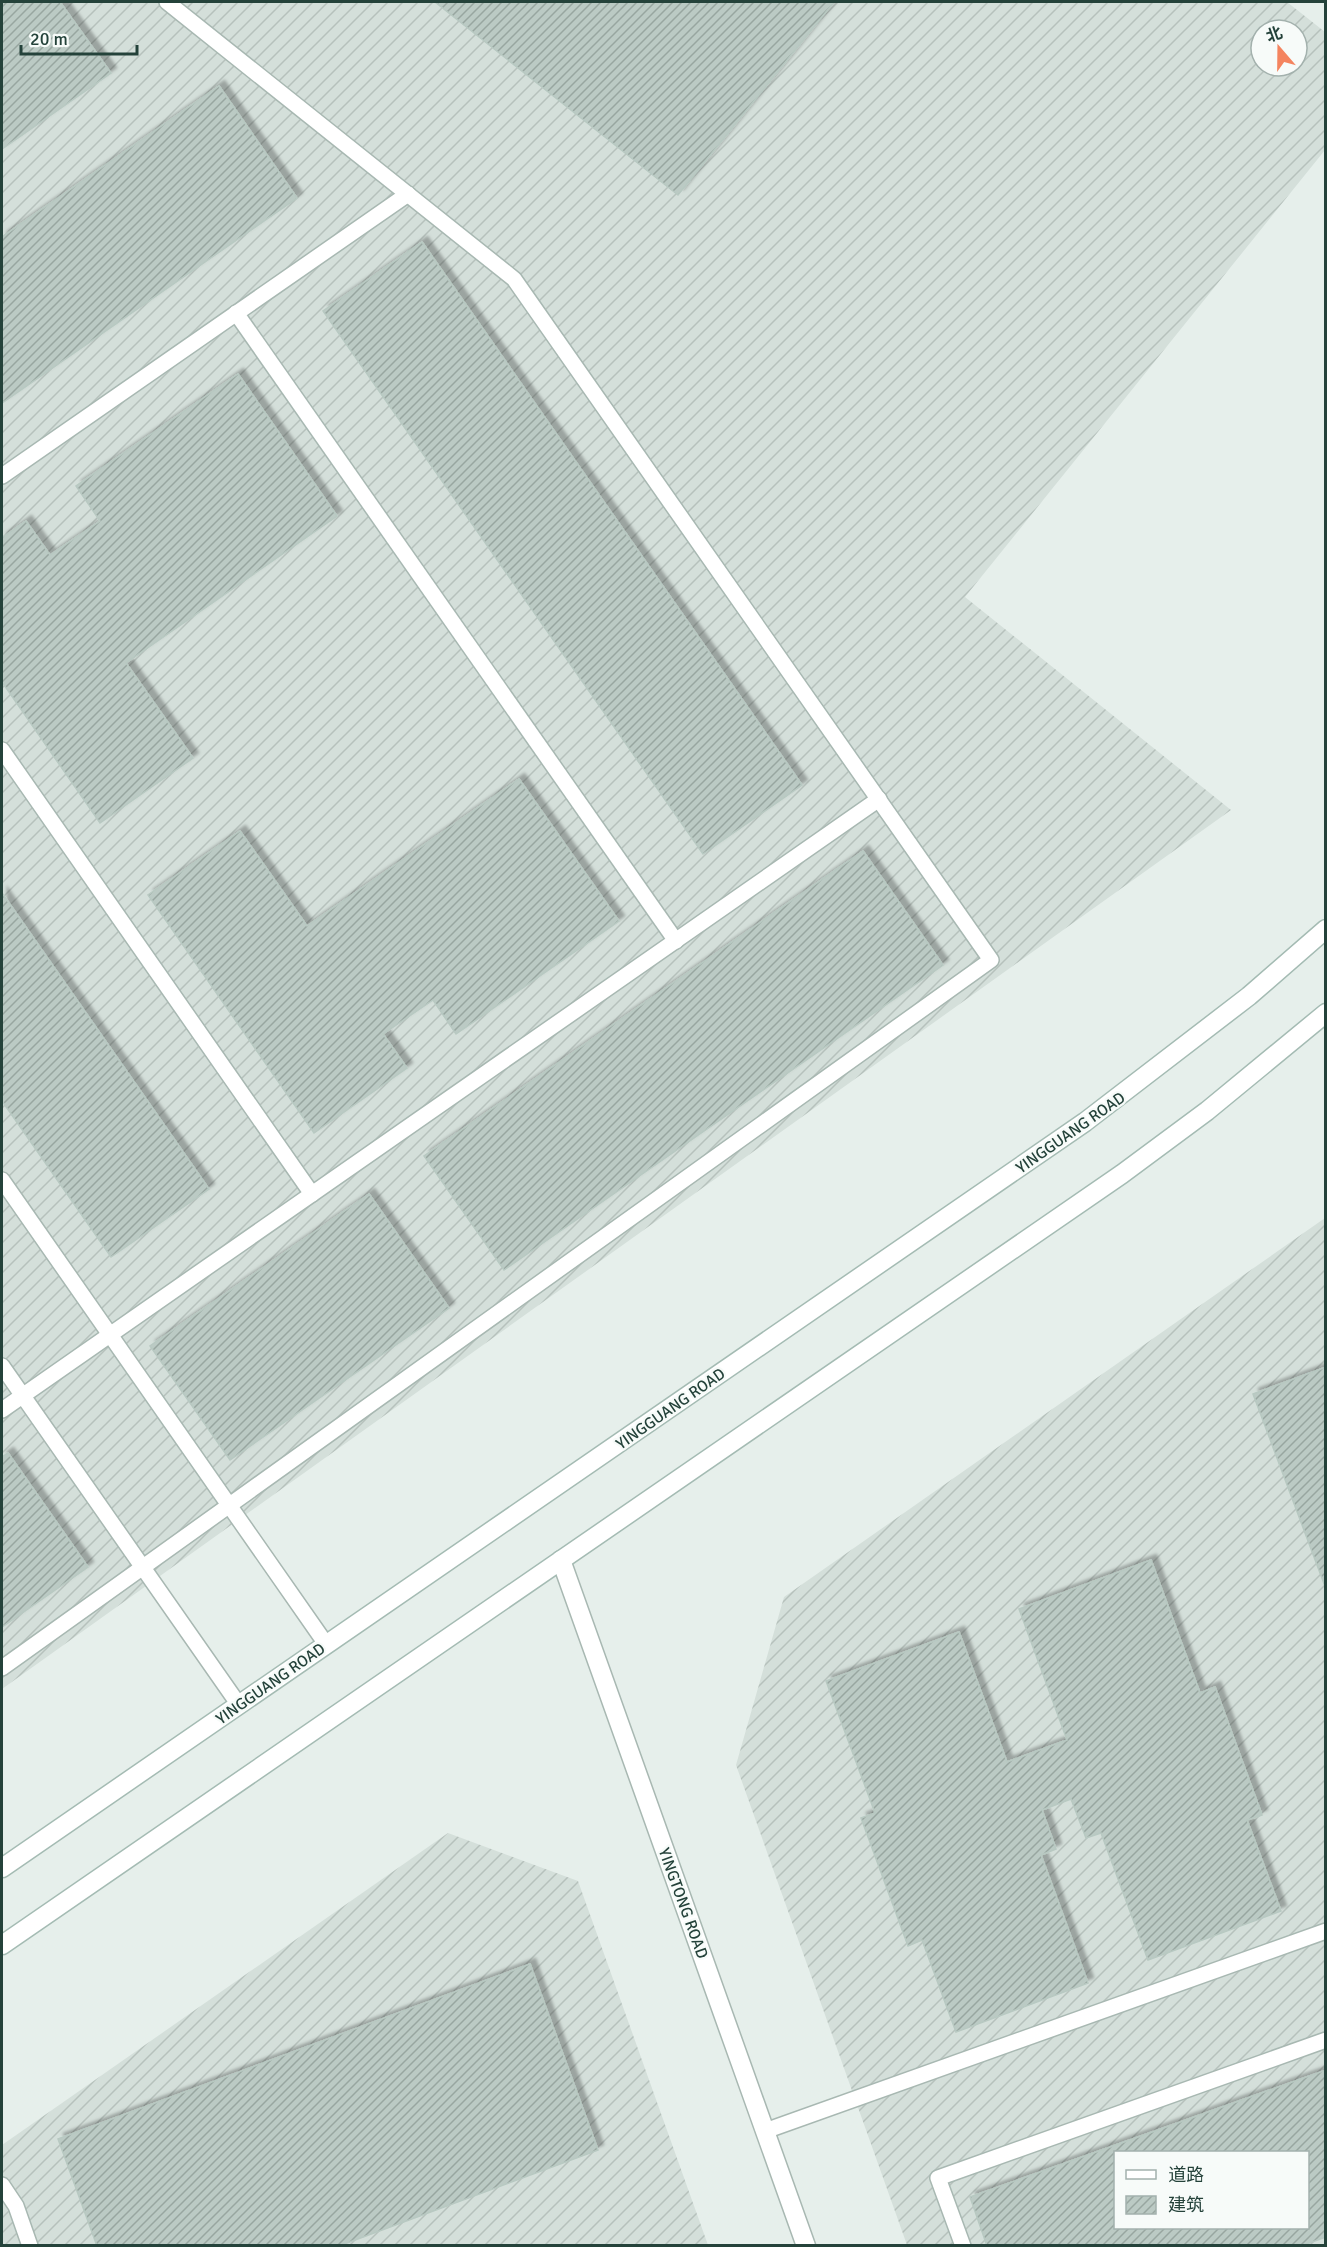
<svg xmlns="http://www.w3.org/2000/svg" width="1327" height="2247" viewBox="0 0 1327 2247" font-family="Signika,'Noto Sans SC',sans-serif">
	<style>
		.industrial { fill: url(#industrial-furrows); fill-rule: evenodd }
		.building { fill: url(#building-hatch); stroke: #b8c9c2; stroke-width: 1.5; fill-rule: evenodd; filter: url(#shadow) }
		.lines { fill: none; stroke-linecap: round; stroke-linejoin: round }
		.lane-casing { stroke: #a8b8b2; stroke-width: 18 }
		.street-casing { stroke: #a8b8b2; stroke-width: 21 }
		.secondary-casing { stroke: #a4bbb3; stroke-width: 21 }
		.lane { stroke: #fff; stroke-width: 15 }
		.street { stroke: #fff; stroke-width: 18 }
		.secondary { stroke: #fff; stroke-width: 18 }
		.labels { text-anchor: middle; stroke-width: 4.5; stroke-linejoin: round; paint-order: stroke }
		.street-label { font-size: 16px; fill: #24423a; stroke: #f7fbf9 }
	</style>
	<defs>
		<pattern id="industrial-furrows" width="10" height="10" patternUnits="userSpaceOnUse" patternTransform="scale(1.5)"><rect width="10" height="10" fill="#d4dfda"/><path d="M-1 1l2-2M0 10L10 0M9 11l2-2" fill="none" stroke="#b6c1bc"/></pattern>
		<pattern id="building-hatch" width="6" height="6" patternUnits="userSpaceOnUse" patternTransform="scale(1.5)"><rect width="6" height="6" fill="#bbcac4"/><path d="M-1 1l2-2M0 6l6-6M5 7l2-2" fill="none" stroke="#98a6a0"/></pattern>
		<filter id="shadow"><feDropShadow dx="5.5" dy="-5.5" stdDeviation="1.5" flood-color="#0004"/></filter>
	</defs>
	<rect width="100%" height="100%" fill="#e6efeb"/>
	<g class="industrial">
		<path d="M2,2H1287L1325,32V150L965,597L1231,810L2,1689ZM1261,30H1297V66H1261Z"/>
		<path d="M1325,1218V2245H907L736,1765L784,1597ZM1116,2152H1308V2228H1116Z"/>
		<polygon points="448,1833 578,1881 708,2245 2,2245 2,2145"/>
	</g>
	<g class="building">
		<polygon points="2,2 60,2 111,73 2,149"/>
		<polygon points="435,2 834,2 678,195"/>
		<polygon points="219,86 297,198 2,403 2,237"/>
		<polygon points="422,242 802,785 703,854 323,311"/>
		<polygon points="238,374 337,516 126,663 193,758 100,823 2,682 2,538 26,521 50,555 100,521 76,486"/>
		<polygon points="519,779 619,921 456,1034 433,1000 383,1034 407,1068 314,1133 148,895 240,831 307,926"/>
		<polygon points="863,851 943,965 504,1270 424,1156"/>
		<polygon points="2,893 209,1189 111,1257 2,1101"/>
		<polygon points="369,1194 449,1308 230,1460 150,1346"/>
		<polygon points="1326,1367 1326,1589 1253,1394"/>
		<polygon points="8,1453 88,1567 2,1627 2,1457"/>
		<polygon points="1151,1560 1200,1693 1215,1687 1262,1815 1247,1820 1281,1911 1148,1960 1101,1833 1086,1838 1071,1799 1042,1810 1056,1849 1041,1855 1088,1983 956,2032 922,1940 908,1946 861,1818 875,1813 826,1681 959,1632 1007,1762 1067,1740 1019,1609"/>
		<polygon points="530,1964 598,2150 339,2246 97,2246 58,2139"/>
		<path d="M1326,2070V2237L1301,2246H987L970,2197ZM1116,2152H1308V2228H1116Z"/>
	</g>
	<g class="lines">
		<g class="lane-casing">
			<g id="lane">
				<polyline points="236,313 676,941"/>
				<polyline points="2,476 408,194"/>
				<polyline points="2,750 312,1194"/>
				<polyline points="2,1180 326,1644"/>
				<polyline points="2,1366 239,1705"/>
				<polyline points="2,1410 879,799"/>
				<polyline points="2,1668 991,960 514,279 167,2"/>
				<polyline points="765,2131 1326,1931"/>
				<polyline points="2,2185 16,2206 30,2246"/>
				<polyline points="963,2246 938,2178 1326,2040"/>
			</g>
		</g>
		<g class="street-casing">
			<polyline id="street" points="561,1560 806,2246"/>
		</g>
		<g class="secondary-casing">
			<g id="secondary">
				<polyline points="2,1868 1085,1122 1249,996 1326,929"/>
				<polyline points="2,1945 1122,1174 1207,1111 1326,1013"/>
			</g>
		</g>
		<use href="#lane" class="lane"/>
		<use href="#street" class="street"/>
		<use href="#secondary" class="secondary"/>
	</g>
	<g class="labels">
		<g class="street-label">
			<text transform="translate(1070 1132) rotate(-35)" y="6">YINGGUANG ROAD</text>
			<text transform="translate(670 1408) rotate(-35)" y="6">YINGGUANG ROAD</text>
			<text transform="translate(270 1683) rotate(-35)" y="6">YINGGUANG ROAD</text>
			<text transform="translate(684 1903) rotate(70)" y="6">YINGTONG ROAD</text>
		</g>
	</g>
	<rect width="1327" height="2247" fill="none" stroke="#24423a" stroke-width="6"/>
	<rect x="1114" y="2151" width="195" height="78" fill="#f7fbf9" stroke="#a3b1ad" stroke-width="1.5"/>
	<rect x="1126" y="2170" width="30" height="9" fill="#ffffff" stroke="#a3b1ad" stroke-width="1.5"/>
	<text x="1168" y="2181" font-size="18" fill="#24423a">道路</text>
	<rect x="1126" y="2196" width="30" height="18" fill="url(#building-hatch)" stroke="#a3b1ad" stroke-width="1.5"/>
	<text x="1168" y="2211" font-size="18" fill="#24423a">建筑</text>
	<g transform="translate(1279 48) rotate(340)"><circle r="28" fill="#f7fbf9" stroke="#a3b1ad" stroke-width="1.5"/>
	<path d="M0-4.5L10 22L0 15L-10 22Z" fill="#f4845f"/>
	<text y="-9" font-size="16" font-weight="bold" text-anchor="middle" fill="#24423a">北</text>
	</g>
	<path d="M21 45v9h116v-9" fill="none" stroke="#24423a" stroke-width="3"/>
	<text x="30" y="45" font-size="18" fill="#24423a" stroke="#f7fbf9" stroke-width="4.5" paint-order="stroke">20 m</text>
</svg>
